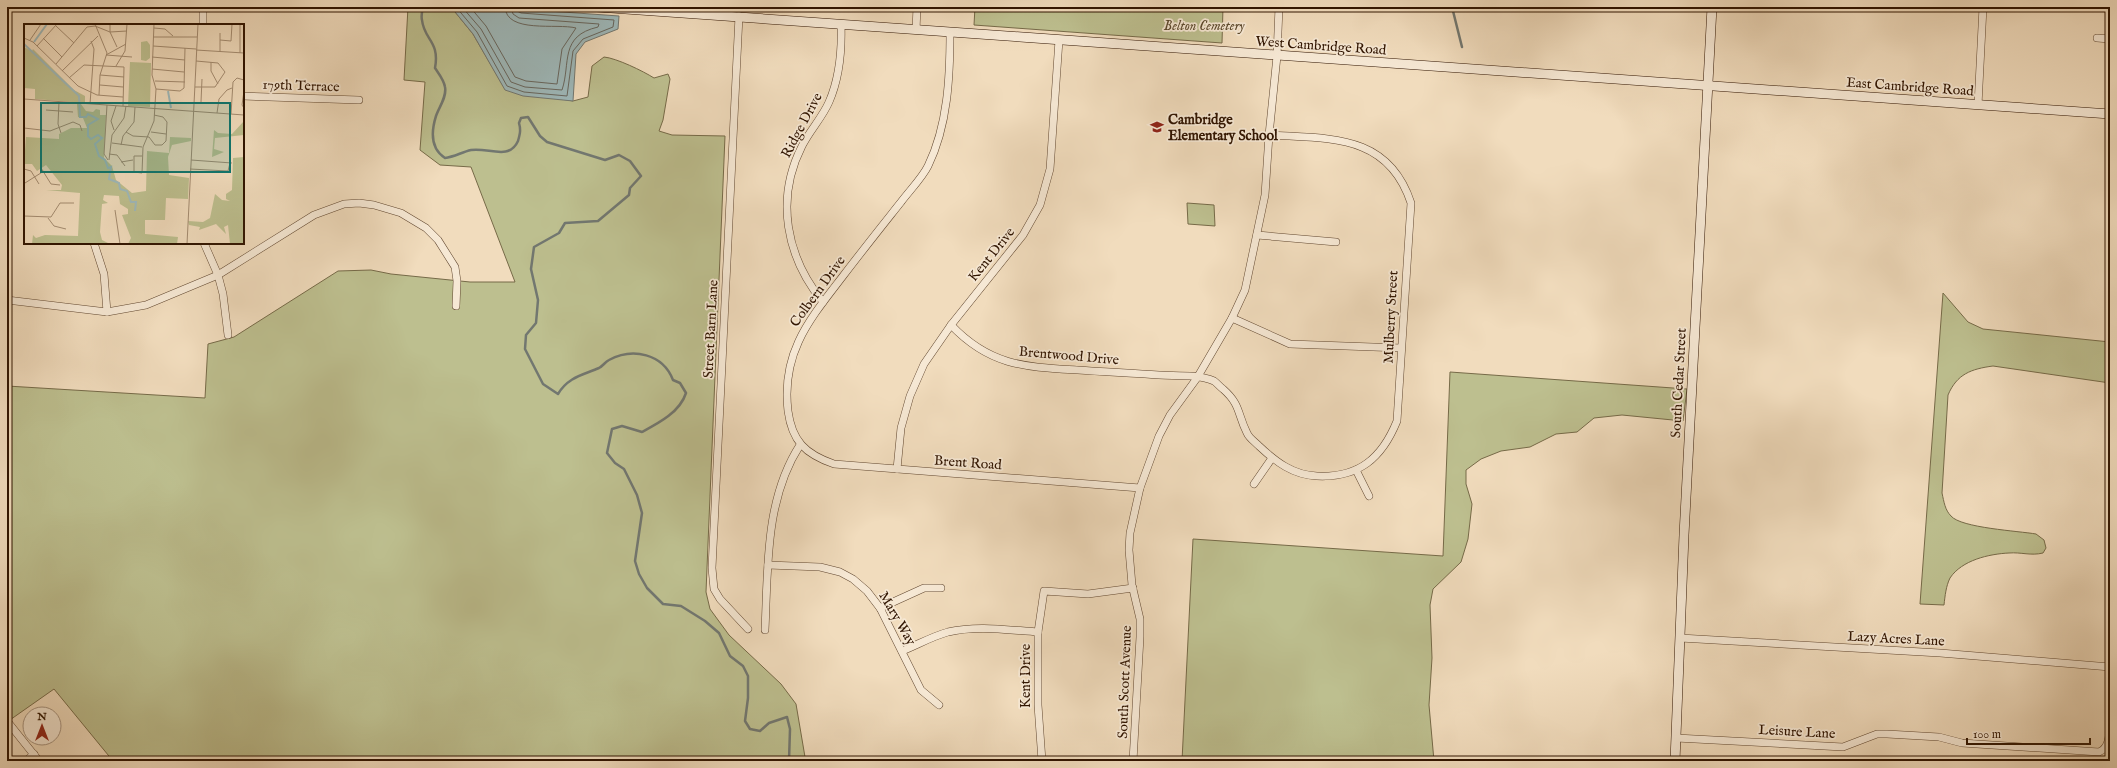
<svg xmlns="http://www.w3.org/2000/svg" width="2117" height="768" viewBox="0 0 2117 768" font-family="'IM FELL English',serif">
	<style>
		.green { fill: #bdbf8f; stroke: #766a48 }
		.water { fill: #9eb9bb; stroke: #727770 }
		.lines { fill: none; stroke-linecap: round; stroke-linejoin: round }
		.shore { stroke: #67665e; stroke-width: 1 }
		.stream { stroke: #727770; stroke-width: 2.5 }
		.street-casing { stroke: #60462f; stroke-width: 8 }
		.secondary-casing { stroke: #301400; stroke-width: 10 }
		.street { stroke: #f6e8d4; stroke-width: 7 }
		.secondary { stroke: #f6e8d4; stroke-width: 9 }
		.labels { text-anchor: middle; stroke-width: 3.5; stroke-linejoin: round; paint-order: stroke }
		.park-label { font-size: 14px; font-style: italic; fill: #5a472b; stroke: #f6e8d4 }
		.street-label { font-size: 14px; fill: #301400; stroke: #f6e8d4 }
		.poi-label { font-size: 14px; font-weight: bold; fill: #301400; stroke: #f6e8d4; text-anchor: start }
		.inset-river { fill: none; stroke: #9eb9bb; stroke-width: 2 }
		.inset-road { fill: none; stroke: #a48c71; stroke-width: 1 }
		.view { fill: #0f766e; fill-opacity: 0.15; stroke: #0f766e; stroke-width: 2 }
		.inset-edge { fill: none; stroke: #301400; stroke-width: 2 }
	</style>
	<rect width="100%" height="100%" fill="#f1dcbd"/>
	<filter id="stains"><feTurbulence type="fractalNoise" baseFrequency=".005" numOctaves="4"/><feColorMatrix values="0 0 0 0 .2 0 0 0 0 .09 0 0 0 0 .02 0 0 0 .5 -.17"/></filter>
	<radialGradient id="worn" r=".72"><stop offset=".6" stop-color="#630" stop-opacity="0"/><stop offset="1" stop-color="#630" stop-opacity=".3"/></radialGradient>
	<g class="green">
		<path d="M408,7H451L473,34L505,89L573,101L588,97L592,66L604,57C616,58 643,71 654,78L668,74L670,79L663,120L659,131L672,135L725,136L706,592L710,609L729,635L781,684L796,704L805,757L810,761H113L54,689L7,722V386L205,398L208,344L234,337L338,271L371,270L391,274L470,282H515L471,167L440,165L420,150L425,82L404,80Z"/>
		<polygon points="975,7 1223,7 1222,43 974,25"/>
		<polygon points="1187,203 1214,205 1215,226 1188,224"/>
		<path d="M1943,293L1968,322L1983,329L2110,342V383L1993,366C1971,369 1957,374 1948,395L1942,493C1944,502 1945,510 1951,516C1961,528 2019,531 2036,534L2044,540L2046,548L2043,553C2031,556 2021,552 2009,553C1989,554 1962,560 1950,578C1946,586 1945,596 1944,605L1920,604Z"/>
		<polygon points="1450,372 1687,389 1683,421 1622,415 1594,418 1577,432 1556,434 1530,447 1501,451 1481,459 1466,470 1466,484 1472,504 1468,539 1461,562 1433,589 1430,605 1432,658 1429,705 1434,761 1182,761 1193,539 1443,556"/>
	</g>
	<polygon class="water" points="451,7 492,7 619,16 618,29 585,42 576,54 573,101 523,96 505,90 473,34"/>
	<g class="lines">
		<g class="shore">
			<polyline points="456,7 477,32 507,86 524,92 567,96 573,51 583,39 613,27 614,20 521,13 517,11 516,7"/>
			<path d="M462,7L481,29L511,82L525,87L562,90C571,63 559,36 598,27L599,24L519,18L513,14L511,7"/>
			<path d="M470,7L486,26L515,77L526,81L557,84L562,49L576,28C557,23 506,34 505,7"/>
		</g>
		<g class="stream">
			<path d="M423,7C422,11 421,16 422,20C424,40 440,41 435,68C439,74 444,80 445,87C447,97 439,107 436,116C431,132 431,149 445,158C454,157 462,152 471,150C488,147 509,161 518,141C520,134 521,130 519,123L521,118L528,117L540,136L547,142L605,160L619,155L630,161L641,176L630,188L629,195L598,221L565,223L559,233L534,247L531,269L538,300L536,323L526,335L525,349L543,384L558,394C568,377 583,375 599,368C603,366 605,362 609,360C633,347 663,354 673,380L680,383L686,393C680,412 659,423 642,432L622,426L612,429L607,453L615,463L624,469L637,495L642,513L635,561L639,574L647,588L663,604L681,606L705,621L719,633L730,656L743,666L748,676V698L745,721L750,729L760,731L769,723L787,717L790,729L789,761"/>
			<polyline points="1452,7 1462,47"/>
		</g>
		<g class="street-casing">
			<g id="street">
				<polyline points="739,16 712,568 714,589 720,599 748,629"/>
				<polyline points="203,25 203,7"/>
				<polyline points="916,30 917,7"/>
				<path d="M950,32C950,76 948,125 928,166C922,178 910,190 901,202C882,226 862,251 843,276C810,319 781,352 788,411C792,441 805,454 834,464L1140,488"/>
				<polyline points="2097,38 2110,39"/>
				<polyline points="243,96 359,100"/>
				<polyline points="1978,105 1983,7"/>
				<polyline points="1257,235 1336,242"/>
				<polyline points="94,243 104,274 107,312"/>
				<polyline points="204,243 218,275 223,294 228,335"/>
				<polyline points="7,300 107,312 146,305 218,275 314,215 344,204 359,203 374,205 401,213 426,228 438,240 455,267 457,281 456,306"/>
				<path d="M823,302C786,257 775,199 802,146C810,130 822,118 829,102C840,77 842,51 841,24"/>
				<polyline points="1232,318 1290,344 1401,348"/>
				<path d="M951,325C990,366 1025,367 1078,370C1105,372 1132,373 1159,375C1176,376 1198,374 1214,381C1217,383 1220,387 1223,389C1241,405 1237,413 1247,433C1249,438 1255,442 1259,446C1276,462 1293,475 1317,476C1359,478 1382,458 1397,421L1411,203C1388,133 1329,139 1269,135"/>
				<polyline points="897,469 901,428 910,396 924,364 951,325 1023,235 1040,205 1050,169 1059,40"/>
				<polyline points="1356,470 1369,496"/>
				<polyline points="1254,484 1272,458"/>
				<polyline points="768,565 820,567 840,572 853,579 867,591 880,608 921,690 939,705"/>
				<polyline points="880,608 924,588 941,588"/>
				<path d="M765,630C768,567 765,499 800,445"/>
				<polyline points="1680,638 1940,653 2110,667"/>
				<path d="M902,651C917,645 933,636 948,632C977,625 1008,630 1038,632"/>
				<polyline points="7,721 39,761"/>
				<path d="M1676,738L1843,747L1877,734H1887L1939,737L1962,743L2099,752C2112,747 2109,728 2110,715"/>
				<polyline points="26,761 34,754"/>
				<polyline points="1042,761 1038,705 1038,632 1044,591 1088,594 1133,588"/>
				<polyline points="1133,761 1140,637 1140,619 1132,585 1129,550 1130,533 1140,488 1159,436 1170,415 1197,378 1232,318 1245,290 1265,195 1269,135 1277,56 1279,7"/>
			</g>
		</g>
		<g class="secondary-casing">
			<g id="secondary">
				<polyline points="597,7 2110,114"/>
				<polyline points="1675,761 1684,535 1712,7"/>
			</g>
		</g>
		<use href="#street" class="street"/>
		<use href="#secondary" class="secondary"/>
	</g>
	<defs>
		<g id="school-bare" transform="scale(1.08)"><path d="M0-5L7-2L0 1L-7-2ZM-4 1L0 2.5L4 1V4Q0 6-4 4Z" fill="#8f2418" stroke="#f6e8d4" stroke-width="2.5" paint-order="stroke"/></g>
	</defs>
	<g fill-rule="evenodd">
		<use href="#school-bare" x="1157" y="127"/>
	</g>
	<g class="labels">
		<g class="park-label">
			<text x="1204" y="30">Belton Cemetery</text>
		</g>
		<g class="street-label">
			<text transform="translate(1321 45) rotate(4)" y="5">West Cambridge Road</text>
			<text transform="translate(301 85) rotate(2)" y="5">179th Terrace</text>
			<text transform="translate(1910 86) rotate(4)" y="5">East Cambridge Road</text>
			<text transform="translate(801 125) rotate(-62)" y="5">Ridge Drive</text>
			<text transform="translate(991 254) rotate(-51)" y="5">Kent Drive</text>
			<text transform="translate(817 291) rotate(-54)" y="5">Colbern Drive</text>
			<text transform="translate(1390 317) rotate(-87)" y="5">Mulberry Street</text>
			<text transform="translate(710 329) rotate(-87)" y="5">Street Barn Lane</text>
			<text transform="translate(1069 355) rotate(5)" y="5">Brentwood Drive</text>
			<text transform="translate(1678 383) rotate(-87)" y="5">South Cedar Street</text>
			<text transform="translate(968 462) rotate(4)" y="5">Brent Road</text>
			<text transform="translate(898 618) rotate(60)" y="5">Mary Way</text>
			<text transform="translate(1896 638) rotate(3)" y="5">Lazy Acres Lane</text>
			<text transform="translate(1025 676) rotate(-90)" y="5">Kent Drive</text>
			<text transform="translate(1124 682) rotate(-88)" y="5">South Scott Avenue</text>
			<text transform="translate(1797 731) rotate(3)" y="5">Leisure Lane</text>
		</g>
		<g class="poi-label">
			<text x="1168" y="124">Cambridge<tspan x="1168" dy="16">Elementary School</tspan></text>
		</g>
	</g>
	<g transform="translate(24 24)">
		<rect width="220" height="220" fill="#f1dcbd"/>
		<path d="M117,18L123,17L126,21V34L122,37L117,36ZM0,23L8,27L9,25L50,66L61,72V79L11,75V65L0,64ZM106,38L127,39L126,83L104,82ZM53,80H57L62,87L69,88L72,85L76,86V91H82L80,134L88,142L92,156L108,169L122,167L123,127L145,129L146,113L167,114V117L148,121L144,133L145,151L165,154L164,175L142,174L141,196H121V210L154,213L153,220H104L107,214L98,191L104,190V185L96,180L95,172L80,171L79,176L84,179L78,180L76,208L78,216L86,220H8L9,211L12,214L21,211L54,212L56,169L22,166H37L38,161L22,141L13,147L8,140H0L2,113L35,115V110L47,104H63L59,94L54,93ZM220,97V111L191,114L190,125L200,128L188,133L190,106L194,109L208,110ZM220,133V220H206L204,201L200,203L202,210L192,200L175,206L176,203L165,201L164,197L179,198L186,194L191,170L198,176L206,177L202,175V170L208,166L209,134Z" fill="#bdbf8f"/>
		<path class="inset-river" d="M10,18L23,0M0,20L55,72L56,93H62L64,90L74,95L64,101V112L67,115L74,111L78,114L71,120L75,132L81,136L84,144L87,143L85,155L95,159L96,165L103,167L107,178H112L111,187M144,67L147,84"/>
		<path class="inset-road" d="M71,0L83,29L76,51L75,71M86,0V8L93,23M216,0V29M32,2L50,19M130,4L141,5L149,12M129,13H173M0,14L9,18L54,62L73,71L99,73M19,14L38,33M6,16L17,0M196,16L207,17L208,0M13,22L33,0M129,22L172,25M172,26L220,29M196,28V9M82,31L108,33M82,31L102,20M128,33L161,36M187,38V47L194,60M32,40L63,3L71,2L86,8L103,7M92,42L101,27L103,0M128,45L160,48M38,47L74,12M76,51L100,53M45,54L60,41L100,43L99,82M131,57L161,58M76,61L99,63M171,63H191L201,48L194,39L172,37M132,65L156,67L160,64L161,24M220,67L218,81L220,84M0,75L220,91M35,78L34,100L37,109M177,78L178,55M66,80L70,25L67,17M83,81L80,130L84,136M22,86L49,88M193,89L195,75L203,66L208,64M207,90L209,58L213,54L220,56M0,104L26,107L49,98L56,101L58,107M90,106L87,97L92,82M102,108L109,112L125,113L131,121H138L142,117L143,98L139,93L130,91M127,108L142,110M88,119L118,123M97,121L99,112L110,98L111,83M85,130L93,131L101,142M118,132H110V148L118,149L119,123L130,97L132,65L128,51L130,0M85,136L88,111L100,94L102,82M167,136L208,139M97,138L109,136M17,144L27,160L36,161M0,145L7,147L15,160M166,145L204,147L206,139M1,159L20,147M91,186L96,220M0,192L27,193L36,179H50M24,194L30,202L42,205M163,220L174,0"/>
		<path class="view" d="M17,79H206V148H17Z"/>
		<rect width="220" height="220" class="inset-edge"/>
	</g>
	<rect width="2117" height="768" fill="none" stroke="#f1dcbd" stroke-width="24"/>
	<rect x="8" y="8" width="2101" height="752" fill="none" stroke="#301400" stroke-width="2"/>
	<rect x="12" y="12" width="2093" height="744" fill="none" stroke="#301400"/>
	<g transform="translate(42 726)"><circle r="19" fill="#f6e8d4" stroke="#a7937f"/>
	<path d="M0-3L7 15L0 10L-7 15Z" fill="#8f2418"/>
	<text y="-6" font-size="11" font-weight="bold" text-anchor="middle" fill="#301400">N</text>
	</g>
	<path d="M1967 738v6h123v-6" fill="none" stroke="#301400" stroke-width="2"/>
	<text x="1973" y="738" font-size="12" fill="#301400" stroke="#f6e8d4" stroke-width="3" paint-order="stroke">100 m</text>
	<rect width="100%" height="100%" filter="url(#stains)"/>
	<rect width="100%" height="100%" fill="url(#worn)"/>
</svg>
